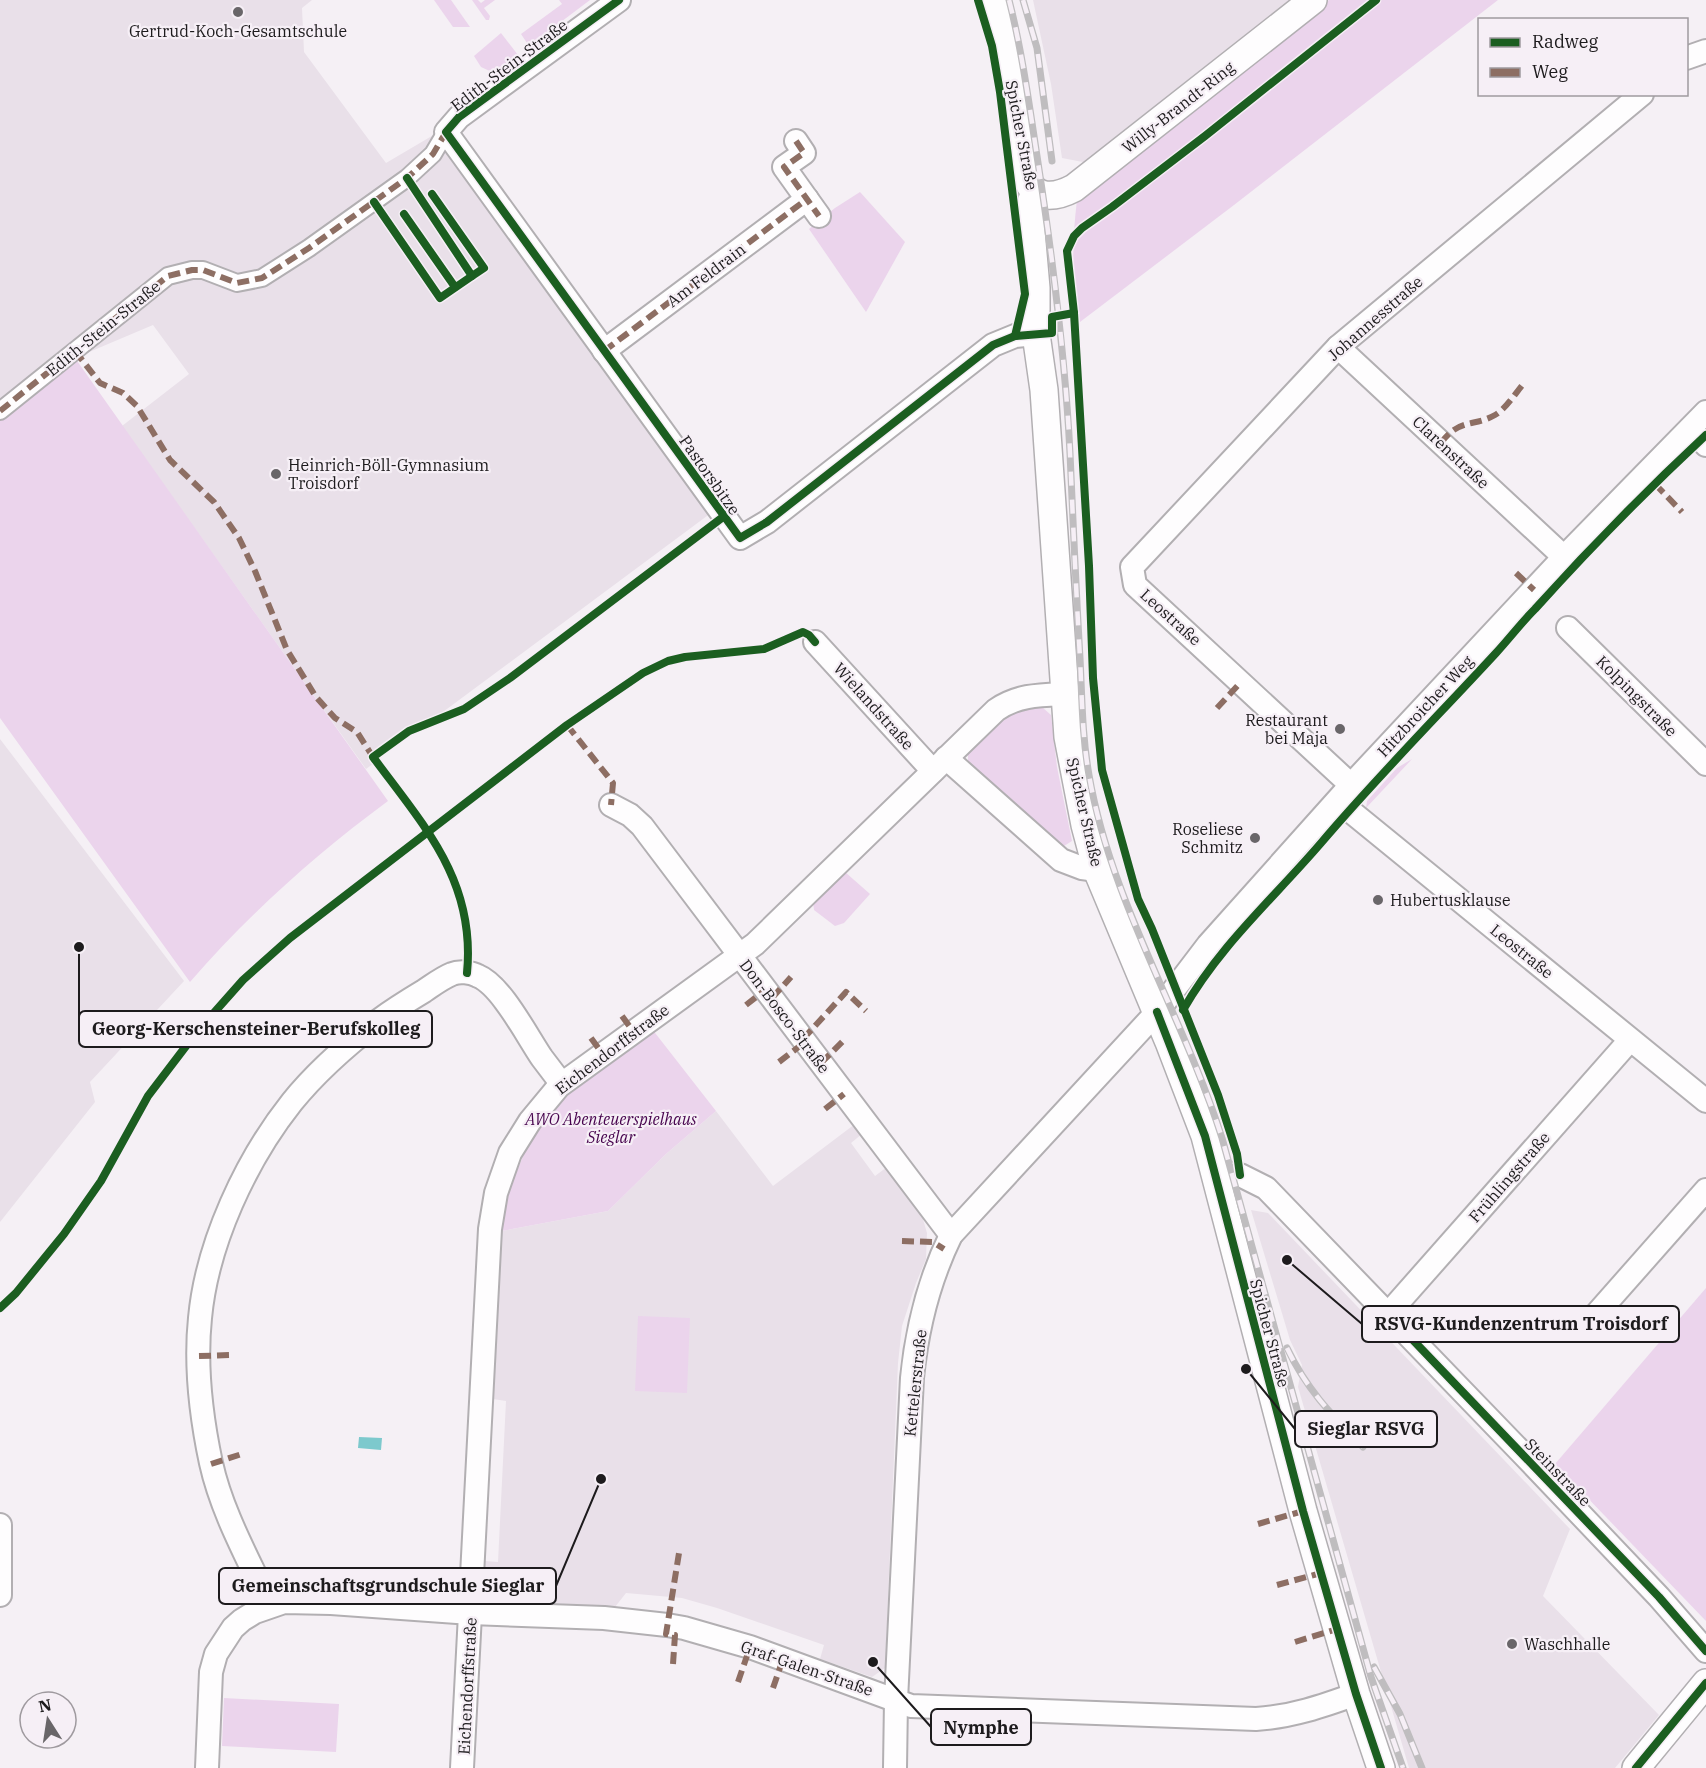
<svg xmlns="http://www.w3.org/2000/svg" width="1706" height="1768" viewBox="0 0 1706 1768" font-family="'IBM Plex Serif',serif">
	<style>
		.built { fill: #e9e0e9 }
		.green { fill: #ebd4ec }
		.water { fill: #7dc9cd }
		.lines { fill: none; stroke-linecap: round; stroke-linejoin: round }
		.pedestrian-casing { stroke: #b2afb2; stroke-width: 20 }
		.minor-casing { stroke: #b2afb2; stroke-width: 26 }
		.tertiary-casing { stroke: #b2afb2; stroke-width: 30 }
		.pedestrian { stroke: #fefdfe; stroke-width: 16 }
		.minor { stroke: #fefdfe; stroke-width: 22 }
		.tertiary { stroke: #fefdfe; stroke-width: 27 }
		.rail-casing { stroke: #bfbdbf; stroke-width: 7 }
		.rail { stroke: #f6eff6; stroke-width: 4.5; stroke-dasharray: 14; stroke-linecap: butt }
		.quiet { stroke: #8d6e63; stroke-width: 6; stroke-dasharray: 12 6; stroke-linecap: butt }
		.cycleway-casing { stroke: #f6eff6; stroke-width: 11 }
		.cycleway { stroke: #1b5e20; stroke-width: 8 }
		.poi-dot { fill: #696669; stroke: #f6eff6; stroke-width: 2 }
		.labels { text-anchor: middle; stroke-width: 4.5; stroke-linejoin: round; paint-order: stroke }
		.poi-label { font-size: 16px; fill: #1d1b1d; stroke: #f6eff6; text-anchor: start }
		.street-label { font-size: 16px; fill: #1d1b1d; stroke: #f6eff6 }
		.park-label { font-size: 16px; font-style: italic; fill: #47044e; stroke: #f6eff6 }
		.leader { fill: none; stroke: #1d1b1d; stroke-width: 2 }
		.callout-dot { fill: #1d1b1d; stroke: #f6eff6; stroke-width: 2 }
		.callout { fill: #f6eff6; stroke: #1d1b1d; stroke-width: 2 }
		.callout-label { font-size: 18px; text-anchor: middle; font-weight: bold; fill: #1d1b1d }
	</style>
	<rect width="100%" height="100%" fill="#f5f0f5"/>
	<g class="built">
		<polygon points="0,0 312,0 302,8 304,52 386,163 442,130 711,513 366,769 122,426 189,374 153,325 75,358 0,419"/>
		<polygon points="1033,0 1296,0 1088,163 1062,158 1051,84"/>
		<polygon points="0,739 184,981 90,1082 95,1102 0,1222"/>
		<polygon points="716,1111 773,1186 855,1124 862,1134 851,1143 875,1176 887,1167 920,1209 927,1233 926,1259 916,1283 902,1326 898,1363 885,1668 872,1677 820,1659 824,1645 717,1608 682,1598 626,1593 615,1607 496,1600 483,1586 485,1561 498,1562 506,1401 493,1399 502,1231 608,1211 666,1154"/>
		<polygon points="1251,1210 1268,1213 1570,1529 1543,1596 1659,1715 1615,1768 1409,1768 1298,1387 1302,1365 1290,1340"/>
	</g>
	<g class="green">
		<polygon points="434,0 451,0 470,27 453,27"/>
		<polygon points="472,0 478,0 481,3 485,0 495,0 484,8 490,16 489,20 486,20"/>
		<polygon points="559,0 590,0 529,46 521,34 562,4"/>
		<path d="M1329,0H1498L1234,205L1080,322C1071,281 1072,241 1077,200Z"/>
		<polygon points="501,33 518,55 494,73 481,67 474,56"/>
		<polygon points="860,192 905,242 866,312 809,229 835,208"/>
		<path d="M75,358L388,801C316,854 249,914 190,982L0,718V419Z"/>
		<polygon points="1042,707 1051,715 1057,767 1072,841 1064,846 968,764 968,753 1006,715 1020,709"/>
		<polygon points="1412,759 1366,808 1367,801 1397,768"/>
		<polygon points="845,872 870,894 844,923 835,926 814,910 813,902"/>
		<polygon points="652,1029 716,1111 666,1154 608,1211 502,1231 506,1195 526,1150 547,1118 567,1091"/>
		<polygon points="1706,1288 1706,1621 1555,1464"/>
		<polygon points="638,1316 690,1318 687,1393 635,1391"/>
		<polygon points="224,1698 339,1704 336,1752 222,1746"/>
	</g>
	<polygon class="water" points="359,1437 382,1438 381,1450 358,1448"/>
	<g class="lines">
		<g class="pedestrian-casing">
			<polyline id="pedestrian" points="0,411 168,276 192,270 203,270 237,283 262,278 309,248 407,178 433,154 446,132"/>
		</g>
		<g class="minor-casing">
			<g id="minor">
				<polyline points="619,0 459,117 446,132 740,538 767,522 993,345 1015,336 1036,334"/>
				<polyline points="1686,58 1706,51"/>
				<polyline points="796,141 804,153 784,167 819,216"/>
				<polyline points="1338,347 1564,557"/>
				<polyline points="604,351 807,199"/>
				<polyline points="1690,429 1706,445"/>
				<polyline points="1568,628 1706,764"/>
				<polyline points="815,642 933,771"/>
				<polyline points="946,758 1061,860 1082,868 1097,870"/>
				<polyline points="1351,785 1135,585 1132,567 1338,347 1642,94"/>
				<polyline points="1338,801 1706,1101"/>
				<polyline points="611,805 630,815 642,826 951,1235"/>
				<polyline points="1215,1171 1240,1175 1266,1188 1523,1454 1659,1597 1706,1651"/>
				<polyline points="1388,1314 1630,1040"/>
				<polyline points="1585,1327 1706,1190"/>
				<polyline points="0,1525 0,1595"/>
				<path d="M270,1606C249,1560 222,1513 211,1463C201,1416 195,1366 200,1318C207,1243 246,1160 292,1102C317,1071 347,1045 378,1021C393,1010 409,1000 424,991C433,985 442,978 452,974C459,971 471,972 478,976C501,985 527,1036 542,1058C548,1066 555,1075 561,1083"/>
				<path d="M207,1768L211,1672L216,1654L233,1628L242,1620L255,1612L284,1602L331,1603L471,1613L604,1618L667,1625L684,1628L750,1647L911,1706L1256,1719C1291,1717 1323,1706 1356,1694"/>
				<path d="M462,1768L490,1229L496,1193L510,1153L530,1121L559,1086L755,944L996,710C1017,695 1040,695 1065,694"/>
				<path d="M895,1768L896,1700L912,1378C917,1328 929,1280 951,1235L1157,1012L1208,945L1351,785L1564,557L1706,412"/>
			</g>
		</g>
		<g class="tertiary-casing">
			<g id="tertiary">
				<path d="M994,0L1010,72L1026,176C1034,201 1055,198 1074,188L1313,0"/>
				<polyline points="1035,192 1029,208 1036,288 1036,334 1044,390 1068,737 1085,825 1097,870 1169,1042 1205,1136 1303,1511 1356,1694 1381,1768"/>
				<polyline points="1636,1768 1706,1683"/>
			</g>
		</g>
		<use href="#pedestrian" class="pedestrian"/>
		<use href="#minor" class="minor"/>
		<use href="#tertiary" class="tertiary"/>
		<g class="rail-casing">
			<g id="rail">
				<path d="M1009,0C1022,51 1029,103 1037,156C1052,254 1065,353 1070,453C1073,522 1076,590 1080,658C1082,697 1082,736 1089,775C1111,903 1183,1015 1222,1138L1371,1677L1403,1768"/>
				<polyline points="1023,0 1037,48 1052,161"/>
				<path d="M1287,1348C1307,1390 1331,1414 1363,1447"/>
				<polyline points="1374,1667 1400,1714 1422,1768"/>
			</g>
		</g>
		<use href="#rail" class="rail"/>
		<g class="quiet">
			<polyline points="796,141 804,153 784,167 819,216"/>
			<polyline points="75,351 100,383 123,393 137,406 170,460 214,502 239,538 255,571 287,650 316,697 335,718 357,732 373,757"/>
			<polyline points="604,351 807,199"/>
			<polyline points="0,411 168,276 192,270 203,270 237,283 262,278 309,248 407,178 433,154 446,132"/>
			<path d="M1441,443C1459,418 1474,427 1495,415C1507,408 1516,392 1525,382"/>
			<polyline points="1655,484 1682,512"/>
			<polyline points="1516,573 1534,590"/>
			<polyline points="1217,708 1241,682"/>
			<polyline points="567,725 613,783 611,805"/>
			<polyline points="772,998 791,977"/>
			<polyline points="746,1005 765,990"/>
			<polyline points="622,1016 633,1031"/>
			<polyline points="591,1038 602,1053"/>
			<polyline points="803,1039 846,992 866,1011"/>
			<polyline points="779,1062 805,1042"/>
			<polyline points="821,1063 844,1040"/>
			<polyline points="825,1109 844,1094"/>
			<polyline points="902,1241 933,1242 944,1249"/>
			<polyline points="199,1356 233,1355"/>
			<polyline points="211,1464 245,1453"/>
			<polyline points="1258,1524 1303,1511"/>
			<polyline points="1277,1585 1321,1573"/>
			<polyline points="1295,1642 1337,1629"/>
			<polyline points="673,1664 675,1635 666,1634 679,1553"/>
			<polyline points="738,1682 750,1647"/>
			<polyline points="773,1688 783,1659"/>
		</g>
		<g class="cycleway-casing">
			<g id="cycleway">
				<polyline points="619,0 459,117 446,132 740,538 767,522 993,345 1015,336 1052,333 1052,317 1074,313"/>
				<polyline points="978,0 992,46 1000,92 1025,294 1015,336"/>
				<polyline points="407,178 472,276 484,268 432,194"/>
				<polyline points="374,202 440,298 472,276"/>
				<polyline points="404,214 455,287"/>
				<path d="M467,973C476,881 424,826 373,757L409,731L464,709L510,678L723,517"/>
				<path d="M1183,1010C1220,945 1273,899 1321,843C1377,777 1437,717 1496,653C1509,639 1521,623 1535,609C1589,549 1647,490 1706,435"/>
				<polyline points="1157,1012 1205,1136 1303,1511 1356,1694 1381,1768"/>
				<polyline points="1240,1175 1237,1154 1218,1095 1152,929 1138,899 1102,770 1093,678 1089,566 1074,313 1067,251 1074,236 1082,228 1112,207 1205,136 1376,0"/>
				<polyline points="0,1308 16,1293 64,1234 101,1181 148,1096 196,1033 243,980 290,938 567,725 643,673 668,661 685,657 764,649 803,632 809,635 815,642"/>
				<polyline points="1388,1314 1659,1597 1706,1651"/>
				<polyline points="1636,1768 1706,1683"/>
			</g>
		</g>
		<use href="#cycleway" class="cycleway"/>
	</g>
	<g class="poi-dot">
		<circle cx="238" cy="12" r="6"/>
		<circle cx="276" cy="474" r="6"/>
		<circle cx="1340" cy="729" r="6"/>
		<circle cx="1255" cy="838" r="6"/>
		<circle cx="1378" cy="900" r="6"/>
		<circle cx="1512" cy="1644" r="6"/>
	</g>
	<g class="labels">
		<g class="poi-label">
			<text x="238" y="37" text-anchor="middle">Gertrud-Koch-Gesamtschule</text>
			<text x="288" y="471">Heinrich-Böll-Gymnasium<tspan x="288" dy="18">Troisdorf</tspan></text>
			<text x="1328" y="726" text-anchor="end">Restaurant<tspan x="1328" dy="18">bei Maja</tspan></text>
			<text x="1243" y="835" text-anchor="end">Roseliese<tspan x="1243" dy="18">Schmitz</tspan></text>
			<text x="1390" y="906">Hubertusklause</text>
			<text x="1524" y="1650">Waschhalle</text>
		</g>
		<g class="street-label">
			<text transform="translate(509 65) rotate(-37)" y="6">Edith-Stein-Straße</text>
			<text transform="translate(1178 107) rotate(-38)" y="6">Willy-Brandt-Ring</text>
			<text transform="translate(1022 135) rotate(79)" y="6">Spicher Straße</text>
			<text transform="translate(706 275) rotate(-37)" y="6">Am Feldrain</text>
			<text transform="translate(1375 318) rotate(-41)" y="6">Johannesstraße</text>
			<text transform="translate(103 328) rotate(-39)" y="6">Edith-Stein-Straße</text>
			<text transform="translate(1451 452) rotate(43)" y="6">Clarenstraße</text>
			<text transform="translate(710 475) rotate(55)" y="6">Pastorsbitze</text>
			<text transform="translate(1171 617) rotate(42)" y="6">Leostraße</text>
			<text transform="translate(1637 696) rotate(45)" y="6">Kolpingstraße</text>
			<text transform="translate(874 706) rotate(48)" y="6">Wielandstraße</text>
			<text transform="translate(1425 706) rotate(-47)" y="6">Hitzbroicher Weg</text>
			<text transform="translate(1085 812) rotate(77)" y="6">Spicher Straße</text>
			<text transform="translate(1522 951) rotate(39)" y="6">Leostraße</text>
			<text transform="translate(785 1016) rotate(53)" y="6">Don-Bosco-Straße</text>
			<text transform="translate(612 1049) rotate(-37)" y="6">Eichendorffstraße</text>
			<text transform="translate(1509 1177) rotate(-49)" y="6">Frühlingstraße</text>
			<text transform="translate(1270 1333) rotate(75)" y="6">Spicher Straße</text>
			<text transform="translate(915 1383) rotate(-84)" y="6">Kettelerstraße</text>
			<text transform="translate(1558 1472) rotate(46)" y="6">Steinstraße</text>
			<text transform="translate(807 1668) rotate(19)" y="6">Graf-Galen-Straße</text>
			<text transform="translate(467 1686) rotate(-87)" y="6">Eichendorffstraße</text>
		</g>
		<g class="park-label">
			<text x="611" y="1125">AWO Abenteuerspielhaus<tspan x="611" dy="18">Sieglar</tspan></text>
		</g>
	</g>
	<path class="leader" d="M79 947L79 1029M1287 1260L1362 1324M1246 1369L1295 1429M601 1479L556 1586M873 1662L931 1727"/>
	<g class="callout-dot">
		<circle cx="79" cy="947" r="6"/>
		<circle cx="1287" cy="1260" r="6"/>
		<circle cx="1246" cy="1369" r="6"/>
		<circle cx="601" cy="1479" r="6"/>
		<circle cx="873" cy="1662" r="6"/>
	</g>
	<g class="callout">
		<rect x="79" y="1011" width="353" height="36" rx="6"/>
		<rect x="1362" y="1306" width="317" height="36" rx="6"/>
		<rect x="1295" y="1411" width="142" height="36" rx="6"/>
		<rect x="219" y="1568" width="337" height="36" rx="6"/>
		<rect x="931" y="1709" width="100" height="36" rx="6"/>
	</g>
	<g class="callout-label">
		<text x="256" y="1035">Georg-Kerschensteiner-Berufskolleg</text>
		<text x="1521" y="1330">RSVG-Kundenzentrum Troisdorf</text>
		<text x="1366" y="1435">Sieglar RSVG</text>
		<text x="388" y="1592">Gemeinschaftsgrundschule Sieglar</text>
		<text x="981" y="1734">Nymphe</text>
	</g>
	<rect x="1478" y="18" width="210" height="78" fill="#f6eff6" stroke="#9f9a9f" stroke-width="1.5"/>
	<rect x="1490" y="38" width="30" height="9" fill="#1b5e20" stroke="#9f9a9f" stroke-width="1.5"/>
	<text x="1532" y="48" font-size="18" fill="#1d1b1d">Radweg</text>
	<rect x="1490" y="68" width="30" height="9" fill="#8d6e63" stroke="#9f9a9f" stroke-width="1.5"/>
	<text x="1532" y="78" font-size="18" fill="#1d1b1d">Weg</text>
	<g transform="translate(48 1720) rotate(348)"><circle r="28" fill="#f6eff6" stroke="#9f9a9f" stroke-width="1.5"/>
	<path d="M0-4.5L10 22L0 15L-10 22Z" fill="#696669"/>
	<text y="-9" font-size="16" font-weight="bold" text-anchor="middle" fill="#1d1b1d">N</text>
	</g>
</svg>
